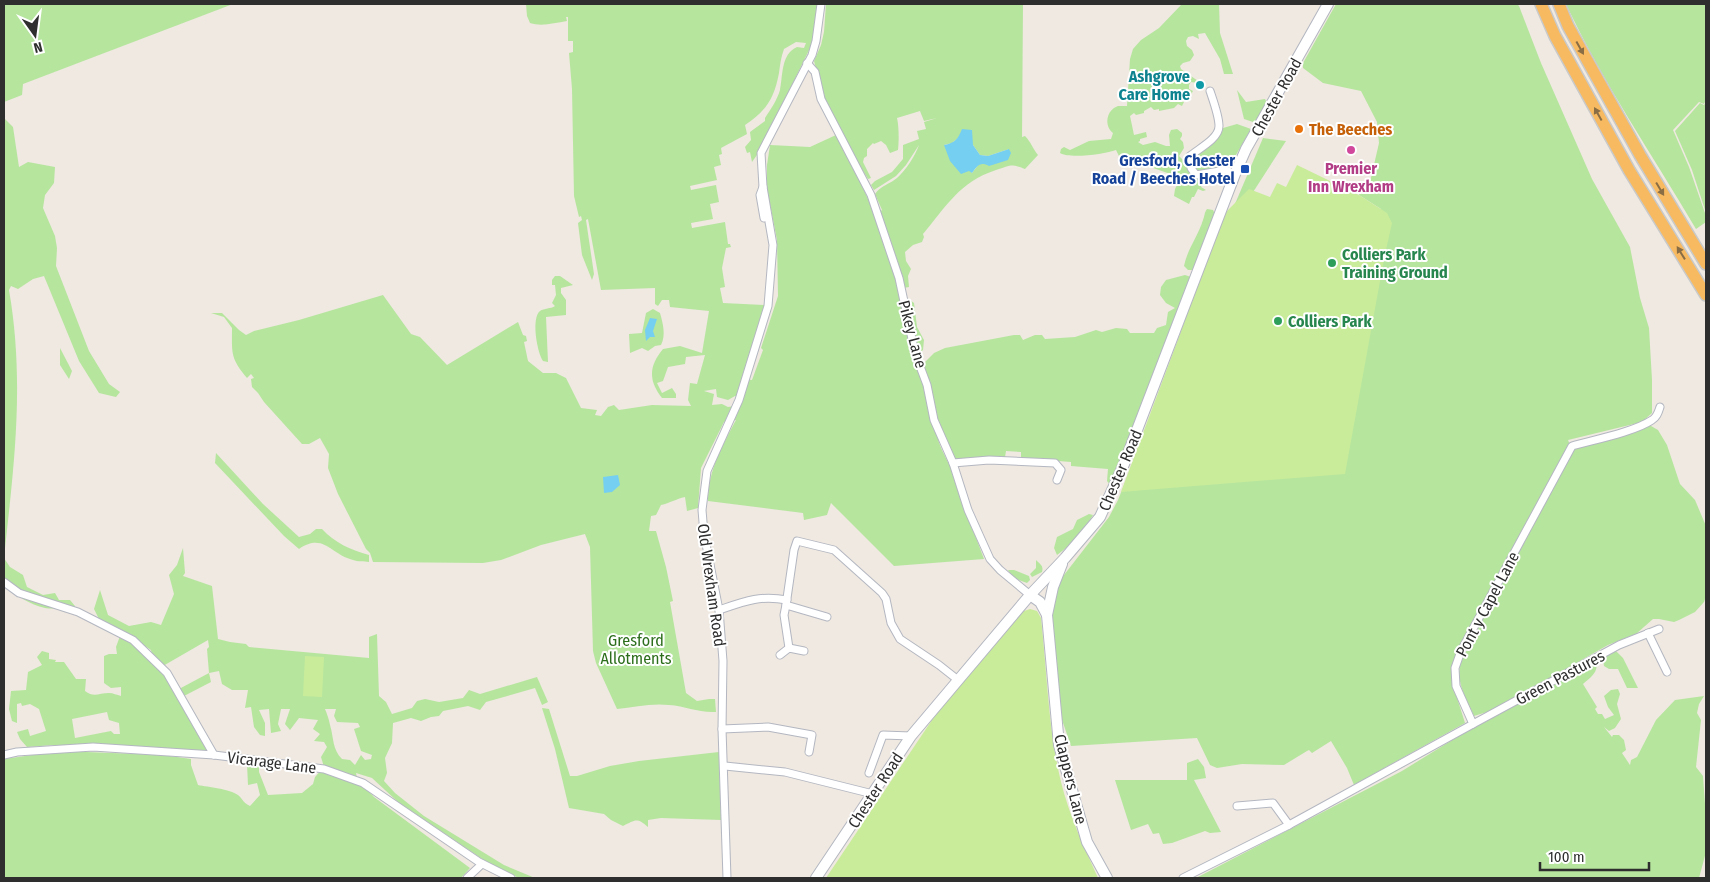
<svg xmlns="http://www.w3.org/2000/svg" width="1710" height="882" viewBox="0 0 1710 882" font-family="'Fira Sans Condensed',sans-serif">
	<style>
		.green { fill: #b6e59e; fill-rule: evenodd }
		.pitch { fill: #c9ec9a }
		.water { fill: #75cff0 }
		.lines { fill: none; stroke-linecap: round; stroke-linejoin: round }
		.minor-casing { stroke: #b4b7c1; stroke-width: 9 }
		.secondary-casing { stroke: #b4b7c1; stroke-width: 12 }
		.trunk-casing { stroke: #c9c9c9; stroke-width: 14 }
		.minor { stroke: #fff; stroke-width: 7 }
		.secondary { stroke: #fff; stroke-width: 10 }
		.trunk { stroke: #f8ba60; stroke-width: 11 }
		.oneway { fill: #896d44 }
		.culture-dot { fill: #0f9aa8; stroke: #fff; stroke-width: 2 }
		.food-dot { fill: #e8710a; stroke: #fff; stroke-width: 2 }
		.hotel-dot { fill: #d1479c; stroke: #fff; stroke-width: 2 }
		.transit-dot { fill: #1a4fb4; stroke: #fff; stroke-width: 2 }
		.leisure-dot { fill: #2e9e5b; stroke: #fff; stroke-width: 2 }
		.labels { text-anchor: middle; stroke-width: 4; stroke-linejoin: round; paint-order: stroke }
		.culture-label { font-size: 16px; font-weight: bold; fill: #0d838f; stroke: #fff; text-anchor: end }
		.street-label { font-size: 16px; fill: #2e2e2e; stroke: #fff }
		.food-label { font-size: 16px; font-weight: bold; fill: #c56008; stroke: #fff; text-anchor: start }
		.transit-label { font-size: 16px; font-weight: bold; fill: #164399; stroke: #fff; text-anchor: end }
		.hotel-label { font-size: 16px; font-weight: bold; fill: #b23c85; stroke: #fff }
		.leisure-label { font-size: 16px; font-weight: bold; fill: #27864d; stroke: #fff; text-anchor: start }
		.park-label { font-size: 16px; fill: #2c6e1b; stroke: #fff }
	</style>
	<rect width="100%" height="100%" fill="#efe9e1"/>
	<g class="green">
		<polygon points="4,4 233,4 23,84 22,95 4,102"/>
		<path d="M526,4H819L813,42L759,152L752,162L750,152L747,153L745,147L751,140L750,132L765,121V118C771,109 777,100 780,90C783,75 781,54 797,47L804,48L806,43L796,42L784,49C781,57 780,65 779,73C774,99 766,111 745,125L747,134L721,148L722,154L719,155L721,165L714,167L717,180L690,186L691,190L716,185L719,202L710,204L713,219L691,223L692,228L725,222L728,244H730L731,247L726,248L722,268L725,287L720,288L723,303L765,305L742,379L752,380L763,350L761,348L778,296L777,240L767,189V165L770,145L810,147L836,135L862,185L875,216L882,210L875,194C880,186 890,184 897,178C906,170 915,156 919,145L906,165L896,176L874,190L871,185L875,181L892,172L903,159V145L919,139L917,131L926,129L924,122L937,118L924,121L920,111L897,118C899,126 899,142 898,150L890,153L886,145L881,141L874,144L873,143L867,149V156L864,158L863,162L871,178L868,179L835,124L824,100L814,61L821,45L824,32L826,4H1023L1022,137L1025,136C1031,142 1033,149 1038,155L1025,169C1011,163 1010,166 996,170C959,182 946,207 923,234L924,237L922,242L913,245L905,252L906,261L911,269L908,276L909,287L898,289L900,303L906,297L914,303L917,327L924,340L923,350L913,359L916,366L923,364L934,353L945,348L1014,335H1020L1023,340L1035,335H1042L1045,339L1075,337L1096,330L1102,332L1116,328L1127,329L1130,333H1154L1157,328L1166,325L1168,312L1175,308L1166,303L1160,295L1161,287L1166,280L1185,275L1191,277L1162,356L1153,374V382L1139,418L1110,485L1107,481L1108,469L1071,466V462L1021,458V452L1006,451L1005,457L958,459L953,458L941,429C941,430 938,436 938,437C938,447 953,467 954,479L984,559L894,566L831,503L827,515L804,520L803,513L708,501C708,471 722,446 736,420L724,422L701,468L698,508L687,511L685,497C676,499 670,503 661,505L656,515L651,516L649,531H656L666,567L673,601L670,602L686,693L697,701L709,699H715L716,712C698,713 686,706 669,705C652,703 634,707 617,709L596,663L593,651L590,547L585,534L541,545L501,560L483,563L373,562L370,553L366,549L338,494L328,468L329,454L320,438L309,444H302L264,402L258,393L252,387L251,379L254,378L251,374L247,378C230,358 232,353 232,328L224,317L211,313H222L239,330L246,335L254,331L299,320L383,295L411,334L420,337L447,365L518,322L523,335L526,336L527,341L524,342L528,361L543,373H556L566,378L581,408L597,410L595,415L601,416L608,407L614,405L619,410L652,405L691,406L688,400L690,383L697,384L705,355L686,357L685,364L668,367L663,381L657,383L662,393L672,388L676,394V398H662C648,380 649,366 663,349L680,346L702,353L709,311L670,307L669,300H662L658,306L655,304V288L601,290L588,219L586,220L594,274L592,280L582,255L578,223L582,220L581,216L579,217L574,196L572,89L569,53L573,52V41H568V17H566L567,21C554,23 542,27 530,23L527,16ZM958,138L973,145L980,155L988,156L1009,149L984,163L979,164L972,173L944,145L952,143ZM716,389L717,397L728,400L735,396L742,399L740,405L728,407L722,404L712,405L714,394L704,391Z"/>
		<path d="M1182,4H1219L1220,33L1233,74H1224L1220,59L1205,33L1198,34L1199,39L1193,36L1188,37L1186,41L1187,46L1192,50L1194,55L1190,61L1183,63L1180,66L1181,69L1198,81L1197,83L1191,82L1189,85V89L1193,91L1190,96L1180,99V101L1184,102L1182,106L1178,104L1174,108L1159,111V109L1154,110L1151,107L1144,111V113L1136,115L1134,113L1130,116L1134,135L1146,132L1147,137L1140,139V141L1138,142L1143,145L1155,142L1166,146H1170L1169,135L1171,130L1177,129L1182,133V136L1180,139L1183,142L1184,148L1179,156L1199,176V183L1202,184L1201,187L1206,190L1203,191L1198,189L1194,197H1192L1189,204L1174,196L1175,189L1179,181L1176,176L1119,156L1116,150C1105,154 1070,159 1060,153L1061,149L1064,147L1070,150L1089,141L1111,139L1113,133C1104,126 1106,110 1118,106C1119,106 1126,106 1127,106L1130,59L1133,49L1141,40L1159,28Z"/>
		<polygon points="1336,4 1517,4 1519,6 1541,63 1592,179 1630,247 1640,298 1649,328 1652,380 1652,413 1642,422 1568,440 1570,445 1457,654 1452,668 1453,685 1465,723 1354,785 1347,768 1331,741 1312,753 1309,750 1307,751 1284,765 1242,764 1217,768 1210,765 1197,738 1071,746 1060,714 1051,617 1057,584 1109,517 1118,500 1164,385 1381,209 1359,195 1364,181 1370,182 1379,143 1377,122 1361,91 1323,83 1303,68 1303,63"/>
		<path d="M1566,4H1706V100L1704,104L1699,102L1673,130L1689,167L1706,216V222L1696,229C1652,154 1603,83 1566,4Z"/>
		<polygon points="1237,90 1246,102 1265,99 1267,103 1256,123 1244,119"/>
		<polygon points="1706,102 1706,213 1692,170 1675,131 1700,103 1704,105"/>
		<path d="M4,118L13,127L19,167L28,162L55,167L54,183L45,195L43,208L55,236L57,248L56,266L89,351L109,384L120,392L116,397L99,393L79,361L44,276L33,279L18,289L11,286L9,290C25,382 14,466 4,557Z"/>
		<path d="M1237,124L1251,129L1229,167L1198,171C1193,167 1193,162 1194,156L1217,138L1223,128Z"/>
		<polygon points="1263,138 1286,141 1215,251"/>
		<path d="M1207,209L1213,210L1215,214L1193,270H1188L1184,266C1187,250 1198,236 1203,220C1205,215 1204,213 1207,209Z"/>
		<path d="M555,276H560L573,285L561,288V293L566,300V315L546,317L548,362L543,361C537,352 531,318 540,311C544,308 551,309 555,306L552,303L556,295L555,285H552V280Z"/>
		<path d="M653,309L660,313C663,324 666,335 661,345L655,346L648,351L642,348L630,353L629,334L642,333L646,313Z"/>
		<polygon points="60,348 72,371 69,379 60,365"/>
		<path d="M1646,426H1651L1658,430L1667,445L1680,484L1695,500L1706,526V596L1704,602L1695,612L1679,620L1674,622L1659,619H1653L1636,634L1608,645L1585,658L1534,689L1487,712L1474,716C1465,696 1454,680 1462,659L1570,455L1574,449L1579,445Z"/>
		<path d="M216,453L263,504L299,537L310,534L316,529H322C335,543 351,550 369,555V562C364,561 358,562 353,560C331,555 324,532 299,549L284,536L215,463Z"/>
		<path d="M1089,514L1093,515C1085,530 1071,545 1057,555L1054,548L1057,537L1073,529L1077,520Z"/>
		<path d="M183,548L185,573L183,576L212,586L218,639L230,642L246,644L249,647L369,658V637L377,634L379,696L386,702L392,714L412,708L417,701L425,699L439,702L463,698L469,690L480,694L537,677L548,702L542,705L535,688L486,702L480,710L468,706L443,711L439,716L431,717L421,721L411,718L393,723L392,743L385,758L387,773L384,781L395,793L424,816L504,865L535,878H519L491,865L398,802L372,778L356,773L357,778L374,797L470,868L461,878H4V759L61,751L163,755L191,759V765L198,785C208,787 230,789 238,795C243,799 243,803 250,806L260,795L257,783L248,785L247,764L259,765V772L268,795L302,793L313,784L315,777L324,767L321,757L327,747L324,742L314,741L320,734L313,729L318,720L299,718L290,730L285,724L290,709H281L278,724L281,731L271,733L269,709L259,710L265,723V736L260,735L254,727L251,707L245,708L248,690H232L222,684L219,671L209,673L211,682L184,696L179,689L209,673L207,649L209,647L208,640L163,666L152,655L151,650L126,633L100,621L94,609L100,590L108,615L129,626L151,622L161,625L174,594L169,575L177,565ZM325,709H336L334,716L337,722L358,723L360,727L354,729L361,751L372,755L371,759L365,760L361,755L355,765L350,760L342,759C332,749 334,738 330,725C329,719 327,714 325,709Z"/>
		<path d="M4,558L10,567L23,575L27,587L43,595L55,593L59,600H70L75,606L72,611C60,606 56,610 45,608C30,605 16,595 4,586Z"/>
		<path d="M1036,560C1040,564 1044,566 1042,572L1032,577L1030,574L1036,568Z"/>
		<polygon points="1008,570 1014,570 1029,576 1030,580 1027,583 1013,578"/>
		<path d="M120,636C165,659 186,710 210,751L54,745L27,747L20,739L17,732L28,729L30,736L46,731L39,709L30,704L22,706L21,703L17,704V723L12,721L9,709L11,691L26,690L28,672L42,665L37,657L42,651L49,653V659L56,660L55,662H64L76,679H86L85,691C94,698 99,693 109,693C113,693 117,695 121,696V687L111,688L104,683V656L109,654H117L116,647ZM107,712L109,720L119,723L120,734H114L111,731L75,738L72,719Z"/>
		<polygon points="1616,651 1623,658 1638,688 1627,688 1618,669 1609,669 1604,666 1603,659 1609,652"/>
		<path d="M1596,661C1599,672 1591,677 1583,684L1597,707L1595,709L1598,714H1602L1605,719L1614,715L1608,707L1604,696L1611,690L1618,689L1620,694L1617,704L1621,719L1615,728L1609,731L1604,727L1612,737L1613,735H1619L1624,740L1626,750L1622,753L1630,765L1631,760L1637,757L1656,720L1675,700L1704,696L1699,704L1697,713L1701,720L1696,767L1703,776L1706,818V852L1699,878H1196L1402,771L1470,729Z"/>
		<path d="M542,708L549,709L570,776H577L610,766L639,761L719,752L721,820L661,818L648,820V827C637,817 635,820 623,826L611,820L604,814L569,808L555,749Z"/>
		<polygon points="1198,759 1204,767 1206,778 1194,780 1221,832 1210,833 1205,831 1172,843 1163,844 1159,833 1153,834 1148,824 1131,830 1115,780 1187,780 1187,763"/>
	</g>
	<g class="pitch">
		<polygon points="1297,165 1359,195 1387,213 1392,223 1384,259 1345,474 1121,492 1180,334 1220,218 1249,189 1270,197 1277,183 1286,187"/>
		<path d="M1030,609L1037,611L1041,618C1047,672 1048,728 1061,782C1069,815 1084,847 1098,878H826L936,714L1015,619L1024,611Z"/>
		<polygon points="305,656 324,657 322,697 303,696"/>
	</g>
	<g class="water">
		<path d="M962,129L972,130L973,145L980,155L988,156L1009,149L1011,153L1008,160L989,166C980,161 977,166 972,173L969,171L961,174L950,161L944,145C955,143 958,139 962,129Z"/>
		<polygon points="650,318 657,319 653,331 655,337 650,337 646,341 645,330"/>
		<polygon points="618,475 620,485 612,492 604,493 603,477"/>
	</g>
	<g class="lines">
		<g class="minor-casing">
			<g id="minor">
				<polyline points="807,63 815,72 821,99 871,195 899,278 915,353 927,385 934,420 953,463 968,510 990,559 1000,570 1030,595"/>
				<path d="M1210,91C1213,100 1219,116 1219,126C1219,139 1198,149 1190,156L1191,168L1196,175L1226,170L1235,174"/>
				<polyline points="763,187 760,195 764,218"/>
				<polyline points="953,463 989,460 1055,463 1061,470 1057,480"/>
				<polyline points="4,582 19,593 78,612 133,640 167,673 214,755"/>
				<polyline points="786,605 784,615 789,648"/>
				<path d="M719,610C745,601 760,595 787,600"/>
				<polyline points="827,617 786,605 794,550 797,541 834,550 882,593 886,599 891,623 900,639 939,665 958,680"/>
				<polyline points="1648,633 1667,672"/>
				<polyline points="780,655 789,648 804,651"/>
				<polyline points="1473,724 1619,645 1659,629"/>
				<polyline points="722,729 768,727 812,735 809,752"/>
				<polyline points="4,755 17,752 93,747 214,755 324,769 363,783 479,862 511,878"/>
				<polyline points="725,766 785,772 873,794"/>
				<polyline points="869,773 883,735 911,736"/>
				<polyline points="1237,806 1273,803 1289,825"/>
				<polyline points="467,878 482,864"/>
				<polyline points="727,878 722,729 723,661 719,610 704,534 702,510 707,471 739,400 768,306 773,245 763,187 761,153 812,55 816,41 821,4"/>
				<path d="M1183,878L1289,825L1473,724L1456,686L1455,668L1461,651L1572,446C1593,440 1634,432 1652,420C1657,417 1658,413 1660,407"/>
			</g>
		</g>
		<g class="secondary-casing">
			<g id="secondary">
				<polyline points="1062,564 1053,587 1047,615 1059,745 1087,842 1107,878"/>
				<polyline points="1030,595 1040,602 1047,615"/>
				<polyline points="816,878 911,736 1030,595 1065,558 1100,517 1124,464 1235,174 1246,149 1328,4"/>
			</g>
		</g>
		<g class="trunk-casing">
			<g id="trunk">
				<polyline points="1541,4 1555,36 1629,170 1706,295"/>
				<polyline points="1559,4 1568,26 1640,155 1706,264"/>
			</g>
		</g>
		<use href="#minor" class="minor"/>
		<use href="#secondary" class="secondary"/>
		<use href="#trunk" class="trunk"/>
	</g>
	<defs><path id="oneway-solid" d="M-6-.8H1V-3.2L6.5 0L1 3.2V.8H-6Z" transform="scale(1.25)"/></defs>
	<g class="oneway">
		<use href="#oneway-solid" transform="translate(1580 48) rotate(61)"/>
		<use href="#oneway-solid" transform="translate(1598 114) rotate(-119)"/>
		<use href="#oneway-solid" transform="translate(1660 189) rotate(59)"/>
		<use href="#oneway-solid" transform="translate(1681 253) rotate(-122)"/>
	</g>
	<circle class="culture-dot" cx="1200" cy="85" r="5"/>
	<circle class="food-dot" cx="1299" cy="129" r="5"/>
	<circle class="hotel-dot" cx="1351" cy="150" r="5"/>
	<rect class="transit-dot" x="1240" y="164" width="10" height="10" rx="2.5"/>
	<g class="leisure-dot">
		<circle cx="1332" cy="263" r="5"/>
		<circle cx="1278" cy="321" r="5"/>
	</g>
	<g class="labels">
		<g class="culture-label">
			<text x="1190" y="82">Ashgrove<tspan x="1190" dy="18">Care Home</tspan></text>
		</g>
		<g class="street-label">
			<text transform="translate(1276 97) rotate(-61)" y="6">Chester Road</text>
			<text transform="translate(913 334) rotate(75)" y="6">Pikey Lane</text>
			<text transform="translate(1120 470) rotate(-67)" y="6">Chester Road</text>
			<text transform="translate(712 585) rotate(82)" y="6">Old Wrexham Road</text>
			<text transform="translate(1487 604) rotate(-62)" y="6">Pont y Capel Lane</text>
			<text transform="translate(1560 677) rotate(-28)" y="6">Green Pastures</text>
			<text transform="translate(272 762) rotate(7)" y="6">Vicarage Lane</text>
			<text transform="translate(1071 779) rotate(76)" y="6">Clappers Lane</text>
			<text transform="translate(875 790) rotate(-57)" y="6">Chester Road</text>
		</g>
		<g class="food-label">
			<text x="1309" y="135">The Beeches</text>
		</g>
		<g class="transit-label">
			<text x="1235" y="166">Gresford, Chester<tspan x="1235" dy="18">Road / Beeches Hotel</tspan></text>
		</g>
		<g class="hotel-label">
			<text x="1351" y="174">Premier<tspan x="1351" dy="18">Inn Wrexham</tspan></text>
		</g>
		<g class="leisure-label">
			<text x="1342" y="260">Colliers Park<tspan x="1342" dy="18">Training Ground</tspan></text>
			<text x="1288" y="327">Colliers Park</text>
		</g>
		<g class="park-label">
			<text x="636" y="646">Gresford<tspan x="636" dy="18">Allotments</tspan></text>
		</g>
	</g>
	<rect width="1710" height="882" fill="none" stroke="#2e2e2e" stroke-width="10"/>
	<g transform="translate(35 35) rotate(166)" stroke="#ffffff" stroke-width="4" paint-order="stroke">
	<path d="M0-4L9 19L0 12L-9 19Z" fill="#2e2e2e"/>
	<text y="-8" font-size="14" font-weight="bold" text-anchor="middle" fill="#2e2e2e">N</text>
	</g>
	<path d="M1540 862v8h109v-8" fill="none" stroke="#2e2e2e" stroke-width="2.5"/>
	<text x="1548" y="862" font-size="15" fill="#2e2e2e" stroke="#ffffff" stroke-width="4" paint-order="stroke">100 m</text>
</svg>
